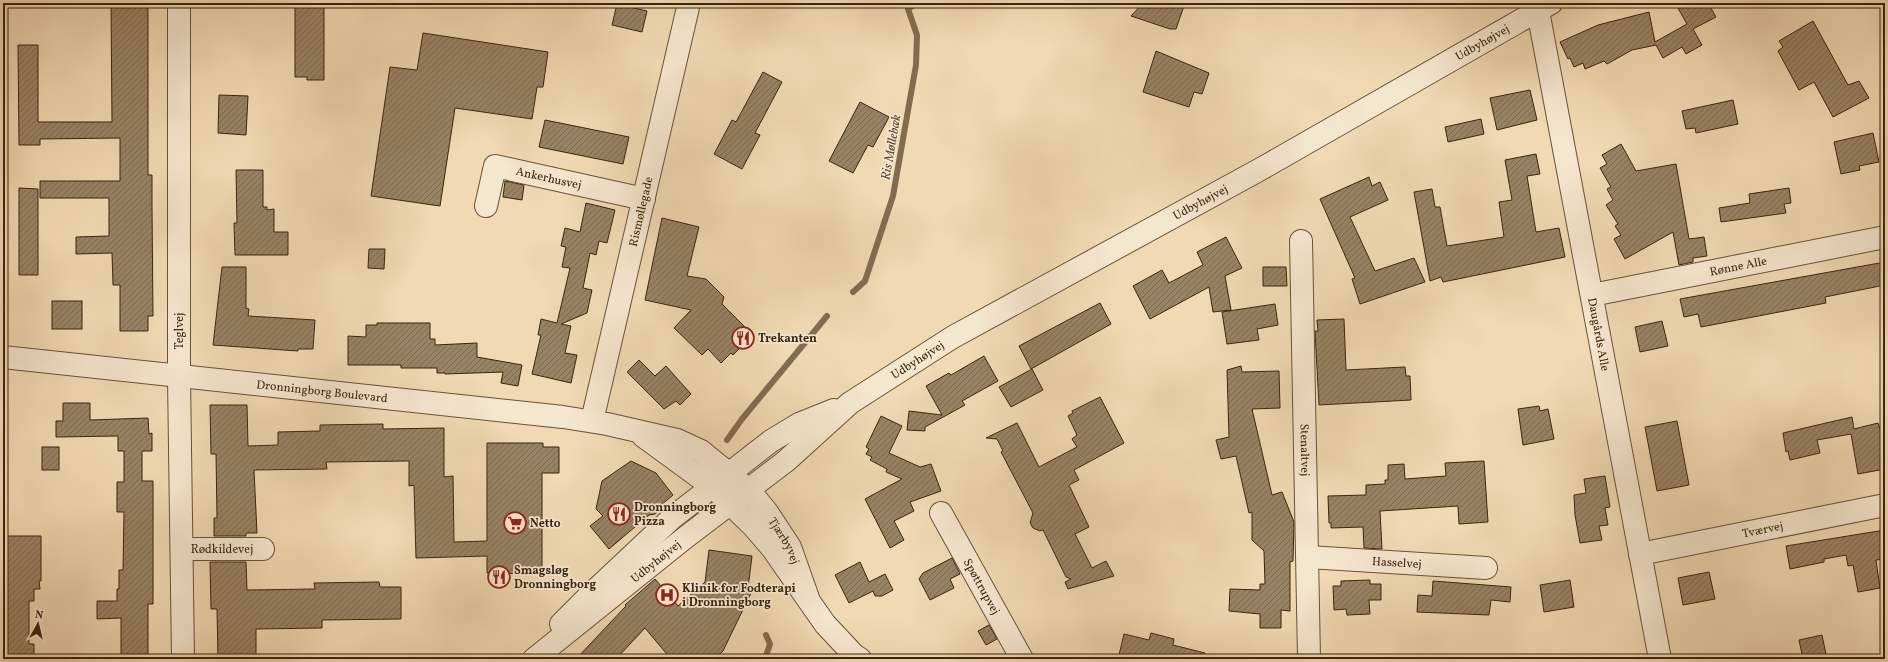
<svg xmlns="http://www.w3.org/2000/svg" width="1888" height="662" viewBox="0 0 1888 662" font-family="Vollkorn,serif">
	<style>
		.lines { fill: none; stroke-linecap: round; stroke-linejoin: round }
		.stream { stroke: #826c50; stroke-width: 6 }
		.building { fill: url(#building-hatch); stroke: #39250f }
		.minor-casing { stroke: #675238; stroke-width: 24 }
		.minor { stroke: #f5e6ce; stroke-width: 22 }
		.labels { text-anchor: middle; stroke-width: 3.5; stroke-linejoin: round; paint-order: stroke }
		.street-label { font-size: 12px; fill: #39250f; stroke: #f5e6ce }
		.poi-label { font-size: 12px; font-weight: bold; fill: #39250f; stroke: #f5e6ce; text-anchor: start }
		.water-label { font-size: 13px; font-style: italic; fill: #5d492f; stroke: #f5e6ce }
	</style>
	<defs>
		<pattern id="building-hatch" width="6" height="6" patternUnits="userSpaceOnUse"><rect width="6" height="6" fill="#988364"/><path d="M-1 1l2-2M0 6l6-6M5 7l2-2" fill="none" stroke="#7d6b51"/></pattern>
	</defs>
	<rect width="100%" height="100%" fill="#f0d9b3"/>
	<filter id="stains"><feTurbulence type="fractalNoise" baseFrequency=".005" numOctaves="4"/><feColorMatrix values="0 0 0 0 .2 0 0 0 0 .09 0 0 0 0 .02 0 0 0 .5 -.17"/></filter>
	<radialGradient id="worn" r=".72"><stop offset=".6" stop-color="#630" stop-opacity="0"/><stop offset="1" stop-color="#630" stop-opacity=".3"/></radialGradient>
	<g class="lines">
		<g class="stream">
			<polyline points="853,292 865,281 893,196 916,65 917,35 908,9 917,3"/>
			<polyline points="727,440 742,419 827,316"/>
			<polyline points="765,659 770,644 766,635"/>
		</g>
	</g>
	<g class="building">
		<polygon points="111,3 148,3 148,175 152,175 152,205 153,316 148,316 148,331 120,331 120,285 113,285 112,253 76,254 76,237 109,236 109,198 40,198 40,181 120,181 120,138 40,139 40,145 19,145 18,45 38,45 38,122 112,122"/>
		<polygon points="295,3 324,3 324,80 307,80 307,77 295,77"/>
		<polygon points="1143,3 1185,3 1176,29 1170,29 1131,16"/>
		<polygon points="1675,3 1708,3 1716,17 1693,29 1702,45 1686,54 1682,47 1663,58 1656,45 1632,50 1607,64 1604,61 1585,69 1583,63 1574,67 1570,58 1568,59 1560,42 1598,25 1649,12 1655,42 1687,24"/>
		<polygon points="617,4 647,11 642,32 612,25"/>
		<polygon points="1813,21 1848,85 1859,81 1869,98 1833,117 1814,82 1799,90 1778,51 1783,47 1779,41"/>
		<polygon points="423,33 548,52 543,87 537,87 532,119 455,108 440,206 371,196 390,67 417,70"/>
		<polygon points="1156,51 1209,73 1202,94 1194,92 1189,107 1143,92"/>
		<polygon points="763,72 782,82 755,133 760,135 742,169 714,154 732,120 736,122"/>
		<polygon points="1530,90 1537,120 1497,130 1490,98"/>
		<polygon points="219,95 248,96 246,135 218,133"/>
		<polygon points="1733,100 1738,124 1696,133 1695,128 1686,129 1682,111"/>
		<polygon points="860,102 889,117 873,147 868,145 853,173 829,161"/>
		<polygon points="1481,119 1484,134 1448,142 1445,127"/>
		<polygon points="545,120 629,137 623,164 539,147"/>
		<polygon points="1873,133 1879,162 1859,166 1860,170 1841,174 1834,142"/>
		<polygon points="1621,144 1636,171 1676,164 1689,239 1704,237 1707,256 1693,258 1693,262 1679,265 1673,232 1625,259 1614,239 1621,235 1615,226 1618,224 1606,205 1613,200 1607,189 1611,187 1600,168 1607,164 1602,155"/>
		<polygon points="1536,154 1540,174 1527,176 1536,232 1559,228 1565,257 1443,282 1441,277 1430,281 1414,192 1432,189 1435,207 1440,207 1447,246 1504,237 1499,202 1512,200 1505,160"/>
		<polygon points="236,170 263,170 263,207 267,207 267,210 274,209 274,232 288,232 288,255 235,255 234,223 237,223"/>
		<polygon points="1369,177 1372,186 1380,182 1388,200 1350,217 1375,271 1414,258 1425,282 1360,304 1352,279 1355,278 1320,199"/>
		<polygon points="505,181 524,185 522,200 503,197"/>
		<polygon points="19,188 38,189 38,275 19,275"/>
		<polygon points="1789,188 1791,203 1784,204 1786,213 1721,222 1719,208 1750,203 1749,194"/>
		<polygon points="586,203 615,210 607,243 599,241 596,255 590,253 583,288 592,290 587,313 561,324 571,326 565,353 577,355 571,383 532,374 541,335 538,335 541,319 557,323 570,268 562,267 566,247 561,246 565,228 580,232"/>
		<polygon points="662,218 699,227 687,276 706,279 724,297 722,304 753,335 733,355 731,353 721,363 708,349 702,355 674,328 691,310 645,300"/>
		<polygon points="1226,237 1242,268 1225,276 1231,310 1213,312 1209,287 1150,319 1133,286 1162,270 1169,283 1203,265 1197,252"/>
		<polygon points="369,249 385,249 384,269 368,268"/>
		<polygon points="1885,262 1885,285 1825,297 1826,303 1701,327 1698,314 1684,317 1680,299"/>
		<polygon points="222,267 246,267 246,308 249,309 248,316 315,320 313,349 298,349 298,351 213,345"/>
		<polygon points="1263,267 1286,267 1287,286 1263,286"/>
		<rect x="52" y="301" width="30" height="28"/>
		<polygon points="1100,303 1111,324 1031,369 1019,346"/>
		<polygon points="1275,304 1278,325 1257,329 1259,340 1227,344 1222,312"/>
		<polygon points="1344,319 1346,370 1405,367 1406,376 1410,376 1411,400 1319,405 1315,331 1318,331 1317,320"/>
		<polygon points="1662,321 1668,346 1640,352 1635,327"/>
		<polygon points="377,323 430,323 430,339 435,339 435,345 477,343 477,357 522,365 518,386 501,383 503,372 445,374 445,373 437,373 437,368 401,368 401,365 348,365 348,336 366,337 366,325 377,325"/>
		<polygon points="984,356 998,381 962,401 965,405 925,427 925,431 907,430 909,411 942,415 926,386 949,373 951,375"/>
		<polygon points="639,360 655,376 666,366 691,394 680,405 676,401 664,409 627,372"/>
		<polygon points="1241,366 1242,372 1279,371 1280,408 1252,409 1272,495 1282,492 1294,522 1293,561 1290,562 1290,611 1281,610 1281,628 1260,628 1260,614 1229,611 1230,589 1260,590 1260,584 1265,584 1264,551 1252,540 1252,512 1249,513 1236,456 1221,459 1216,440 1229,437 1227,370"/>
		<polygon points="1032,369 1043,390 1011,407 999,387"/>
		<polygon points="1100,397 1124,443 1074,470 1079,480 1069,485 1089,527 1075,534 1092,568 1106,561 1114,576 1068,589 1065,582 1071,579 1066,577 1043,530 1040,531 1033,528 1030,523 1033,513 1001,452 1003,451 997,439 986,438 1017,423 1039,467 1077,447 1072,439 1077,435 1068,416 1073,413 1072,411"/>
		<polygon points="63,403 90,403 90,420 148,418 149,434 152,433 152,451 142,451 142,481 153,481 153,604 148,604 148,659 121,659 121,618 97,619 97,601 117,601 117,589 119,589 119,570 123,570 124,512 117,512 117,482 124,482 124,451 118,451 118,436 56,437 56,421 63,421"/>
		<polygon points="210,405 247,405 248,446 278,445 278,432 320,431 320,425 383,424 383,429 444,428 444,477 453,476 454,542 487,541 487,443 543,443 543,447 559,447 559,473 542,473 542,574 487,573 487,556 416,558 414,485 409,486 409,461 326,462 327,469 254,470 257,533 246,533 246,536 214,536 214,518 217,518 216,454 211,454"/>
		<polygon points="1539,406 1540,411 1548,409 1554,439 1523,445 1518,409"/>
		<polygon points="881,416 902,426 889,453 920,467 931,464 941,491 910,502 914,511 894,521 904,540 890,548 865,499 902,479 886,472 887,469 870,460 872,457 866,454 869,449 866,447"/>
		<polygon points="1852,417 1854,429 1878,423 1880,429 1885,428 1885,469 1858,474 1851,434 1817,440 1820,453 1790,460 1788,451 1786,452 1783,433"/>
		<polygon points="1677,421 1689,485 1657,491 1645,427"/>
		<rect x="42" y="447" width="17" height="23"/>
		<polygon points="631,461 656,473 673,495 661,505 660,510 655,514 649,515 609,549 590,526 603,516 596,509 602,481"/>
		<polygon points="1484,461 1488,522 1459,524 1458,506 1380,511 1382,549 1364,548 1363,527 1331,528 1331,523 1329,523 1328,496 1366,495 1366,485 1385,484 1385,480 1388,480 1388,465 1404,464 1405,479 1446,476 1445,463"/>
		<polygon points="1605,476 1610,507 1605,508 1608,525 1599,526 1602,540 1580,543 1575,515 1574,495 1586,493 1584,479"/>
		<polygon points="1885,530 1885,559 1876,560 1880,588 1858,592 1853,565 1848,566 1846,555 1824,559 1824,562 1790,569 1786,546"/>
		<polygon points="4,536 41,536 41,581 39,581 40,589 34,589 34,601 29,601 29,644 34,644 34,659 3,659"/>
		<polygon points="709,550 752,556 748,588 751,593 723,651 714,659 671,659 645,628 616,659 576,659 626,606 625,605 655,579 678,606 705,582"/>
		<polygon points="952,558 960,574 950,579 954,588 930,600 919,579 923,573"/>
		<polygon points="210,562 246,562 247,590 315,589 314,583 379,582 380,587 401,587 401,619 322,620 322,628 256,629 256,657 218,658 217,609 211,609"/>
		<polygon points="860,562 869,582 885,574 893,590 882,596 875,596 873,591 849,603 835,575"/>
		<polygon points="1709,572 1715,599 1683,605 1678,578"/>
		<polygon points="1370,580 1370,584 1381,584 1381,600 1369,600 1370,614 1347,615 1346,609 1334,610 1333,586 1341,586 1341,581"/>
		<polygon points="1570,580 1574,607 1544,612 1540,585"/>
		<polygon points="1433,581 1511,587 1510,602 1491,600 1489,615 1417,612 1418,595 1432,596"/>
		<polygon points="989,625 997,639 986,645 978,631"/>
		<polygon points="1151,633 1174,639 1173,645 1205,653 1204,659 1118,659 1124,634 1149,640"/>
		<polygon points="1822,635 1827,659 1803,659 1799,640"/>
	</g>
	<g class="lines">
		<g class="minor-casing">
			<g id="minor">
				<polyline points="179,3 179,377 183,659"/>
				<path id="s1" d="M1538,11L1660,659"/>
				<path id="s2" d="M486,206L495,166L644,199"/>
				<path id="s3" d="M1301,241L1309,659"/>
				<path id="s4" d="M1592,295L1885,237"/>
				<path id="s5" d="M3,357L563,417L607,424L677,440L701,451L749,490L767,512L790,547L808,598"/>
				<path id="s6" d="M592,421L689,3"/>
				<polyline points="643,436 713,487 753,526 772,548 825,624 854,655 860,659"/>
				<path id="s7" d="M941,513L1022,659"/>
				<path id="s8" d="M182,549H263"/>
				<path id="s9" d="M1640,554L1885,505"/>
				<path id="s10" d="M1308,557L1486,568"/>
				<polyline points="561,624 588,597 672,518 771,441 799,424 834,410"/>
				<path id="s11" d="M534,659L686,537L786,461L850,403L953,337L1259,170L1551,3"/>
			</g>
		</g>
		<use href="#minor" class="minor"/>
	</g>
	<defs>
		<g id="restaurant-ring" transform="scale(1.15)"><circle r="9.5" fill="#f5e6ce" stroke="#8f2418" stroke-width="1.5"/><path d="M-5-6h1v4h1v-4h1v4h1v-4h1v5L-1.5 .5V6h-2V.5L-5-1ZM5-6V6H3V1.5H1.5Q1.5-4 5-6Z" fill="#8f2418"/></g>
		<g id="supermarket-ring" transform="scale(1.15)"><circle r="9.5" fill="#f5e6ce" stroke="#8f2418" stroke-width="1.5"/><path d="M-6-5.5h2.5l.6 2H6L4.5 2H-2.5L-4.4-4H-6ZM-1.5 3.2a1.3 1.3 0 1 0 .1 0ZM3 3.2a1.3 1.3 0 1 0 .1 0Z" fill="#8f2418"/></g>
		<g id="hospital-ring" transform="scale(1.15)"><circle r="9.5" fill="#f5e6ce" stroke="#8f2418" stroke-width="1.5"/><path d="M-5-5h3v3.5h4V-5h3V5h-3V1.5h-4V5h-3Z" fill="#8f2418"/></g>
	</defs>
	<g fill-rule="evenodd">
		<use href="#restaurant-ring" x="743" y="338"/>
		<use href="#restaurant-ring" x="619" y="514"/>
		<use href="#supermarket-ring" x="515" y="523"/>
		<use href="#restaurant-ring" x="499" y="577"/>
		<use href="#hospital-ring" x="667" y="595"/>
	</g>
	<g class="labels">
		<g class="street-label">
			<text dy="4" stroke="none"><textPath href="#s11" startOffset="1135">Udbyhøjvej</textPath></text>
			<text dy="4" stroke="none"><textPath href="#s2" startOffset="96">Ankerhusvej</textPath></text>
			<text dy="4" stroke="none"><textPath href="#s11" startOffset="811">Udbyhøjvej</textPath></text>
			<text dy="4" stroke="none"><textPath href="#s6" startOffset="215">Rismøllegade</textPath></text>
			<text dy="4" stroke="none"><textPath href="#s4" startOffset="149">Rønne Alle</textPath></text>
			<text transform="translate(179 331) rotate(-90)" y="4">Teglvej</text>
			<text dy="4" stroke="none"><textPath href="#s1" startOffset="329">Daugårds Alle</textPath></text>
			<text dy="4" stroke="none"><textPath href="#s11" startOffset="487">Udbyhøjvej</textPath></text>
			<text dy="4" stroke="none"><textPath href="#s5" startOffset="321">Dronningborg Boulevard</textPath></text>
			<text dy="4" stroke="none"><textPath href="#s3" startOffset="209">Stenaltvej</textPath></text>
			<text dy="4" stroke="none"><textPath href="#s9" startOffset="125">Tværvej</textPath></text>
			<text dy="4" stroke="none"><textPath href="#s5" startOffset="830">Tjærbyvej</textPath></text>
			<text dy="4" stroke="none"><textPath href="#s8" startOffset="40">Rødkildevej</textPath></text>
			<text dy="4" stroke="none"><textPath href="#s11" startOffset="156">Udbyhøjvej</textPath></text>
			<text dy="4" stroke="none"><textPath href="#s10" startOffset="89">Hasselvej</textPath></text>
			<text dy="4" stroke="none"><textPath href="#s7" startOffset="84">Spøttrupvej</textPath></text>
		</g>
		<g class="poi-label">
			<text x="758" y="342">Trekanten</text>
			<text x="634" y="511">Dronningborg<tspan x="634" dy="14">Pizza</tspan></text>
			<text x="530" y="527">Netto</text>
			<text x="514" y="574">Smagsløg<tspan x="514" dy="14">Dronningborg</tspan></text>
			<text x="682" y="592">Klinik for Fodterapi<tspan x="682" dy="14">i Dronningborg</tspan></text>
		</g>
		<g class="water-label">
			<text transform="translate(890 147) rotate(-80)" y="5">Ris Møllebæk</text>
		</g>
	</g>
	<rect width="1888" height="662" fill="none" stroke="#f0d9b3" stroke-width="16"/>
	<rect x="4" y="4" width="1880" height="654" fill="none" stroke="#39250f" stroke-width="2"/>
	<rect x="8" y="8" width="1872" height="646" fill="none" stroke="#39250f"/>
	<g transform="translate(38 624) rotate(8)" stroke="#f5e6ce" stroke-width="3" paint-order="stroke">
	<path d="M0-3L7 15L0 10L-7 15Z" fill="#39250f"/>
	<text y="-6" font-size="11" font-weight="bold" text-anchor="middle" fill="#39250f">N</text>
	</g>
	<rect width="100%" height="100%" filter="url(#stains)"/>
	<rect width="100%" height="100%" fill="url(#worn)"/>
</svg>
